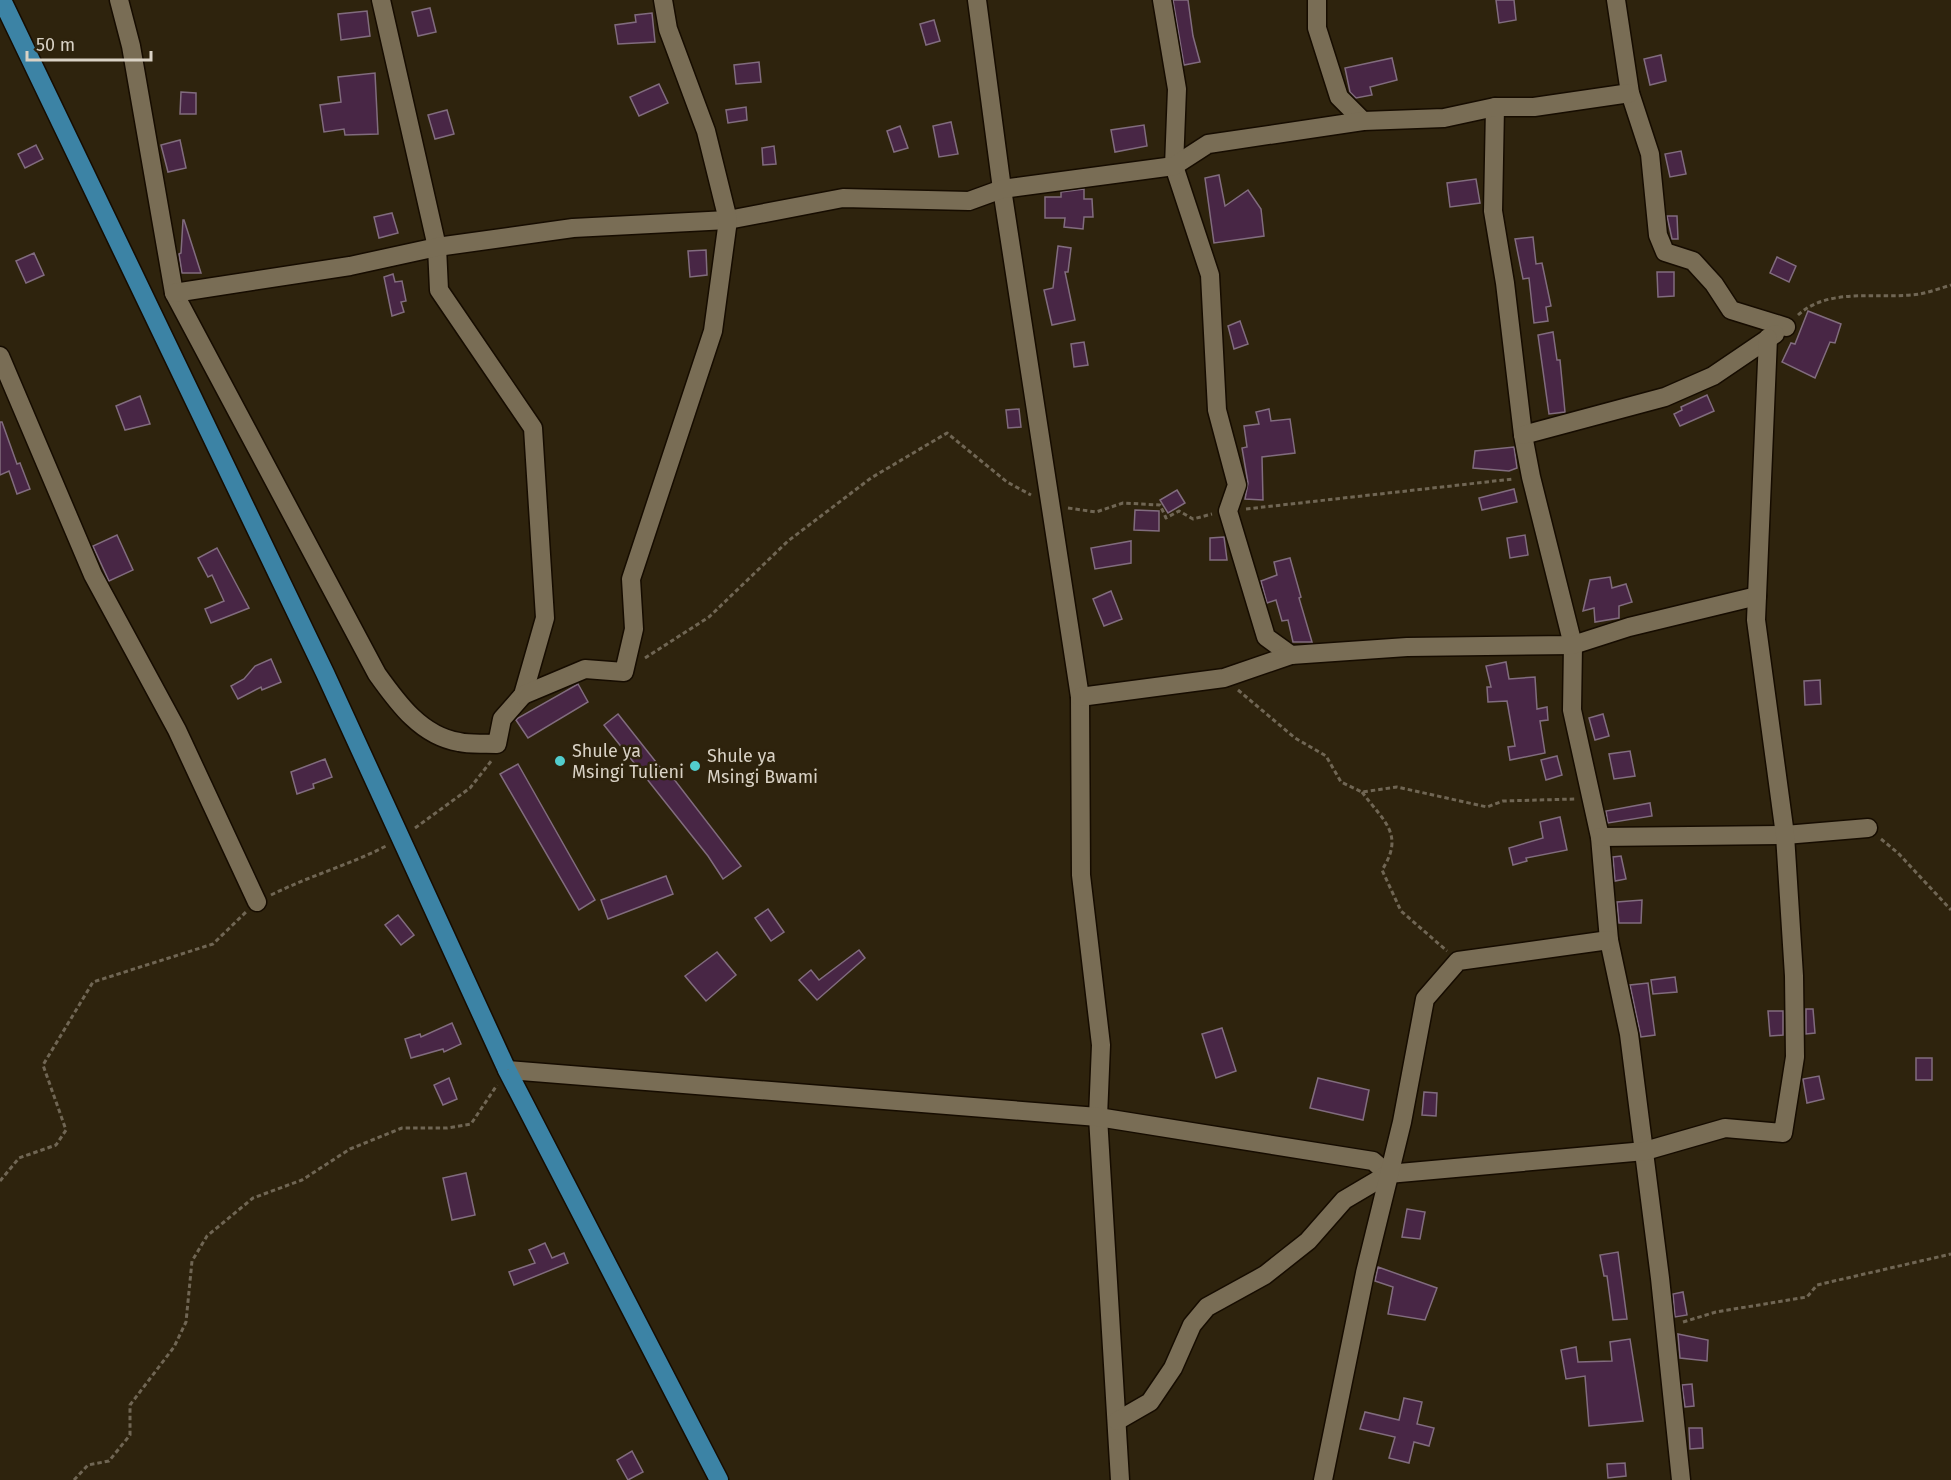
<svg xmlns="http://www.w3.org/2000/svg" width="1951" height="1480" viewBox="0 0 1951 1480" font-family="'Fira Sans',sans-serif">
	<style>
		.building { fill: #482645; stroke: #816c7e; stroke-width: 1.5 }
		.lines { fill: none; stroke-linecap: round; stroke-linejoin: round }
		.minor-casing { stroke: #160c00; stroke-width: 21 }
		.major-casing { stroke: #160c00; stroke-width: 21 }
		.path { stroke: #706654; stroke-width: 3; stroke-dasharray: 4.5 3; stroke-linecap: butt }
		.minor { stroke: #796d55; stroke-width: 18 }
		.major { stroke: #3c83a5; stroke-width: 18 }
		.poi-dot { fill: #52cdcd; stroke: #2e230d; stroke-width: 2 }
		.labels { text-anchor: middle; stroke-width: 5; stroke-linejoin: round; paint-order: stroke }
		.poi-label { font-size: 18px; fill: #d9d2c5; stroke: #2e230d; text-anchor: start }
	</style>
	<rect width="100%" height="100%" fill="#2e230d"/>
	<g class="building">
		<polygon points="1173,0 1188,0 1193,36 1200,62 1184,65"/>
		<polygon points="1496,0 1514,0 1516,20 1499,23"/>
		<polygon points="430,8 436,32 418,36 412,12"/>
		<polygon points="367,11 370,36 341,40 338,14"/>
		<polygon points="652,13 655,42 618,44 615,25 636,22 635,15"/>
		<polygon points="934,20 940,41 926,45 920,24"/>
		<polygon points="1661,55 1666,81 1650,85 1644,59"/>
		<polygon points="1392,58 1397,80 1370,87 1372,95 1356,98 1350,92 1345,68"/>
		<polygon points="759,62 761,82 736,84 734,65"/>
		<polygon points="375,73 378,134 345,135 344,129 324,132 320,105 341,102 338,77"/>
		<polygon points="659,84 668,103 639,116 630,97"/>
		<polygon points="181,92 196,93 196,114 180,114"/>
		<polygon points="746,107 747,120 728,123 726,110"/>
		<polygon points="447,110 454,134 435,139 428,115"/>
		<polygon points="951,122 958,154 939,157 933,126"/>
		<polygon points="1144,125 1147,146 1115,152 1111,130"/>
		<polygon points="900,126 908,148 894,152 887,131"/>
		<polygon points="180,140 186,168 168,172 161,145"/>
		<polygon points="36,145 43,159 25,168 18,154"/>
		<polygon points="774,146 776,164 763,165 762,148"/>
		<polygon points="1681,151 1686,174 1670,177 1665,154"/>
		<polygon points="1219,175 1225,206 1248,190 1261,209 1264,236 1214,243 1205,178"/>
		<polygon points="1476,179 1480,203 1450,207 1447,183"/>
		<polygon points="1084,189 1084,199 1092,199 1093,217 1084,217 1083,229 1064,227 1065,218 1045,218 1045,197 1061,197 1061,192"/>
		<polygon points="392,213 398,233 379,238 374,217"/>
		<polygon points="1667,216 1677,216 1678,239 1672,239"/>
		<polygon points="183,220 184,220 201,273 182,273 179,254 181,253"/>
		<polygon points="1533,237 1536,264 1542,263 1551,306 1546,307 1548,321 1534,323 1529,278 1523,279 1515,239"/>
		<polygon points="1058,246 1071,248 1068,272 1065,272 1075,320 1052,325 1044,290 1053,288"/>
		<polygon points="706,250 707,275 690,277 688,251"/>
		<polygon points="34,253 44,275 26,283 16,261"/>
		<polygon points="1777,257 1796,266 1789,282 1770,273"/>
		<polygon points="1657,272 1674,272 1674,296 1658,297"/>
		<polygon points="393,274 395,282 402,281 406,301 401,302 404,312 392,316 384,277"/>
		<polygon points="1808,311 1841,324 1835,343 1830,342 1815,378 1782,362 1791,343 1795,344"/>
		<polygon points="1240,321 1248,344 1234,349 1228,326"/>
		<polygon points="1553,332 1557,360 1560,360 1565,412 1549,414 1538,335"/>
		<polygon points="1084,342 1088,365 1074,367 1071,344"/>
		<polygon points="1707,395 1714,411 1680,426 1674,414 1682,410 1681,407"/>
		<polygon points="140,396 150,424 125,430 116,406"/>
		<polygon points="1019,409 1021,427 1008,428 1006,410"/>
		<polygon points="1269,409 1271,421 1290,419 1295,453 1262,457 1263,500 1245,499 1248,483 1242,448 1247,447 1244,426 1259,424 1256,412"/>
		<polygon points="0,422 2,422 17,464 20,463 30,489 17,494 9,471 0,475"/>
		<polygon points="1514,447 1517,468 1509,471 1473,468 1475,451"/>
		<polygon points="1514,489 1517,502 1482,510 1479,498"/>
		<polygon points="1177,490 1185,503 1168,513 1160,500"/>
		<polygon points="1135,510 1159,511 1159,531 1134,530"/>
		<polygon points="117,535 133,570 109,581 93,546"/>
		<polygon points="1525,535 1528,555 1510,558 1507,538"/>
		<polygon points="1224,537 1227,560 1210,560 1210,538"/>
		<polygon points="1131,541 1131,563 1095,569 1091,548"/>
		<polygon points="217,548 249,608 211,623 205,609 224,601 212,575 208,577 198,558"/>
		<polygon points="1290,558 1301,597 1299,598 1312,642 1293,642 1288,620 1282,621 1276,600 1267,603 1261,581 1277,575 1274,562"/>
		<polygon points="1610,577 1612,588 1626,584 1632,602 1619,606 1619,618 1595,622 1594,608 1583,611 1590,580"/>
		<polygon points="1111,591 1122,619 1104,626 1093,599"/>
		<polygon points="271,659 281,682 262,690 261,687 238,699 231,686 244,679 255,666"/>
		<polygon points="1506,662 1509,679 1535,677 1537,709 1547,707 1548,720 1540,721 1545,753 1510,760 1508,747 1515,746 1507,701 1488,702 1487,687 1491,687 1486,666"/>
		<polygon points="1820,680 1821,704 1805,705 1804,681"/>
		<polygon points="578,684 588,702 528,738 516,720 518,718"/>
		<polygon points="618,714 667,776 670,774 741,866 723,879 708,856 604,725"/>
		<polygon points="1603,714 1609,736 1595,740 1589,718"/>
		<polygon points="1630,751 1635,776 1614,779 1609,754"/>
		<polygon points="1557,756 1562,775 1546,780 1541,760"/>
		<polygon points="325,759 332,777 313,784 314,788 297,794 291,772"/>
		<polygon points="518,764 595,900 579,910 500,774"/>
		<polygon points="1650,803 1652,816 1608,823 1606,811"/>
		<polygon points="1560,817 1567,850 1526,858 1527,861 1513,865 1509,848 1543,838 1540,822"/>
		<polygon points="1621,856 1626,879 1615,881 1613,857"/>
		<polygon points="666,876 673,894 608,919 601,900"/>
		<polygon points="1642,900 1641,923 1619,923 1617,902"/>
		<polygon points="768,909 784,932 771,941 755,918"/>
		<polygon points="398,915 414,935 401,945 385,925"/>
		<polygon points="859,950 865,958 817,1000 799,980 811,970 819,980"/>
		<polygon points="717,952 736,975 706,1001 685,976"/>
		<polygon points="1675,977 1677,992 1653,994 1651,980"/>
		<polygon points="1648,983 1655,1035 1641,1037 1630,985"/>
		<polygon points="1806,1009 1813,1009 1815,1033 1806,1034"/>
		<polygon points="1768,1011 1783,1011 1783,1035 1770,1036"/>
		<polygon points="452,1023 461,1044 444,1052 443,1049 411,1058 405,1039 420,1034 421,1037"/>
		<polygon points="1222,1028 1236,1071 1216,1078 1202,1034"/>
		<rect x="1916" y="1058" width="16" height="22"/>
		<polygon points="1819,1076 1824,1099 1807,1103 1803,1079"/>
		<polygon points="449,1078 457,1099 443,1105 434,1085"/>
		<polygon points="1318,1078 1369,1090 1363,1120 1310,1108"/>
		<polygon points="1424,1092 1437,1093 1436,1116 1422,1115"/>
		<polygon points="466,1173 475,1215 452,1220 443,1178"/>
		<polygon points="1407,1209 1425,1212 1420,1239 1402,1237"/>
		<polygon points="545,1243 552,1258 564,1253 568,1263 514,1285 509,1272 535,1263 529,1250"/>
		<polygon points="1618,1252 1627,1319 1613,1320 1607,1276 1604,1276 1600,1255"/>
		<polygon points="1378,1267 1437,1288 1425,1320 1388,1314 1393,1287 1375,1281"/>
		<polygon points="1683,1292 1687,1315 1675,1317 1673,1294"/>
		<polygon points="1678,1334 1708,1340 1707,1361 1680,1358"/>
		<polygon points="1630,1339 1643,1421 1589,1426 1585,1376 1566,1379 1561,1350 1576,1347 1578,1362 1612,1361 1610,1342"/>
		<polygon points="1692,1384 1694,1406 1685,1407 1682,1385"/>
		<polygon points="1404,1398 1422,1402 1417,1424 1434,1428 1429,1446 1414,1442 1409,1463 1389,1458 1395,1437 1360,1429 1365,1412 1399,1420"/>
		<polygon points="1689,1428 1702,1428 1703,1448 1690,1449"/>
		<polygon points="632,1451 643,1472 628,1480 617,1460"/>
		<polygon points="1625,1463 1626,1476 1608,1478 1607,1464"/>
	</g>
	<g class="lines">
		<g class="minor-casing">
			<g id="minor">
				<path d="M119,0L131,46L174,293L377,674C397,702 421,736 459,742C471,745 484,743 497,744L502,719L523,695L545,618L533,428L439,290L437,247L381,0"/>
				<polyline points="977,0 1002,189 1080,697 1081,875 1101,1045 1098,1117 1120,1480"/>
				<polyline points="1162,0 1177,89 1174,166 1210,275 1217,410 1237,485 1228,511 1266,637 1291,655"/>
				<polyline points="1317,0 1317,28 1339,97 1363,121"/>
				<polyline points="1616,0 1630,93 1650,154 1658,235 1665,252 1693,261 1714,284 1731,310 1786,327"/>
				<polyline points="1495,107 1493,211 1505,283 1523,435 1531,477 1573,645 1572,710 1600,837 1609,940 1629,1034 1660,1278 1681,1480"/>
				<polyline points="174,293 350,266 437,247 573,228 728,220 843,198 969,201 1002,189 1174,166 1208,144 1363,121 1444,118 1495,107 1534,107 1630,93"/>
				<polyline points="0,356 93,575 177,730 257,902"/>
				<polyline points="1523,435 1665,397 1713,376 1775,334"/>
				<polyline points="523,695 585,669 624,672 634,629 631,579 713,331 728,220 706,131 668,29 663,0"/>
				<polyline points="1080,697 1224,678 1291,655 1407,647 1573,645 1629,627 1757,596"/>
				<polyline points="1600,837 1785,835 1868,828"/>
				<polyline points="507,1070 1098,1117 1373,1161 1388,1174"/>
				<polyline points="1117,1421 1150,1402 1173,1368 1192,1325 1207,1307 1265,1275 1308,1241 1344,1200 1388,1174 1645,1151 1725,1128 1783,1133 1795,1057 1794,976 1785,835 1756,620 1768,338"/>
				<polyline points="1323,1480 1365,1273 1402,1122 1425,999 1458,961 1609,940"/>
			</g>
		</g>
		<g class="major-casing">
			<polyline id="major" points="2,0 325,673 507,1070 719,1480"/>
		</g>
		<g class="path">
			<path d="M1798,315C1830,286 1880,300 1920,294C1930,292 1941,288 1951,285"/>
			<polyline points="1068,508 1096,512 1123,503 1160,505 1166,518 1179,511 1193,519 1212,514"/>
			<polyline points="1246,509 1513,479"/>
			<polyline points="645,658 709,617 788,541 871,478 947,433 1007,482 1031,495"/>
			<polyline points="1238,690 1295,738 1326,756 1341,782 1362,792 1397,787 1487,807 1503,801 1575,799"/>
			<path d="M1362,792C1384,822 1405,834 1382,870L1401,911L1447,951"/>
			<polyline points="415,828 470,788 492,760"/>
			<polyline points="1881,839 1898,853 1951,910"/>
			<path d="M271,895C309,876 349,865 386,846"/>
			<polyline points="0,1181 19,1158 56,1145 66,1130 43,1065 93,982 213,944 246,912"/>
			<polyline points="1683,1322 1716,1312 1807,1297 1817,1285 1951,1254"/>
			<polyline points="74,1480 88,1465 109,1461 130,1435 130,1405 174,1347 186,1322 192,1261 207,1236 253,1198 302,1180 350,1149 402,1128 447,1128 471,1124 497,1085"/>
		</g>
		<use href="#minor" class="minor"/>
		<use href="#major" class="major"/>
	</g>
	<g class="poi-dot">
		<circle cx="560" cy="761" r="6"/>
		<circle cx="695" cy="766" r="6"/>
	</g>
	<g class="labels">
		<g class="poi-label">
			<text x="572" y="757">Shule ya<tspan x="572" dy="21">Msingi Tulieni</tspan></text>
			<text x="707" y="762">Shule ya<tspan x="707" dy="21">Msingi Bwami</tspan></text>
		</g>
	</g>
	<path d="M27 51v9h124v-9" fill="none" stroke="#d9d2c5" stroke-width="3"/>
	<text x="36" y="51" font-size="18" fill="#d9d2c5" stroke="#2e230d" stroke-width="4.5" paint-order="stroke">50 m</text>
</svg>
